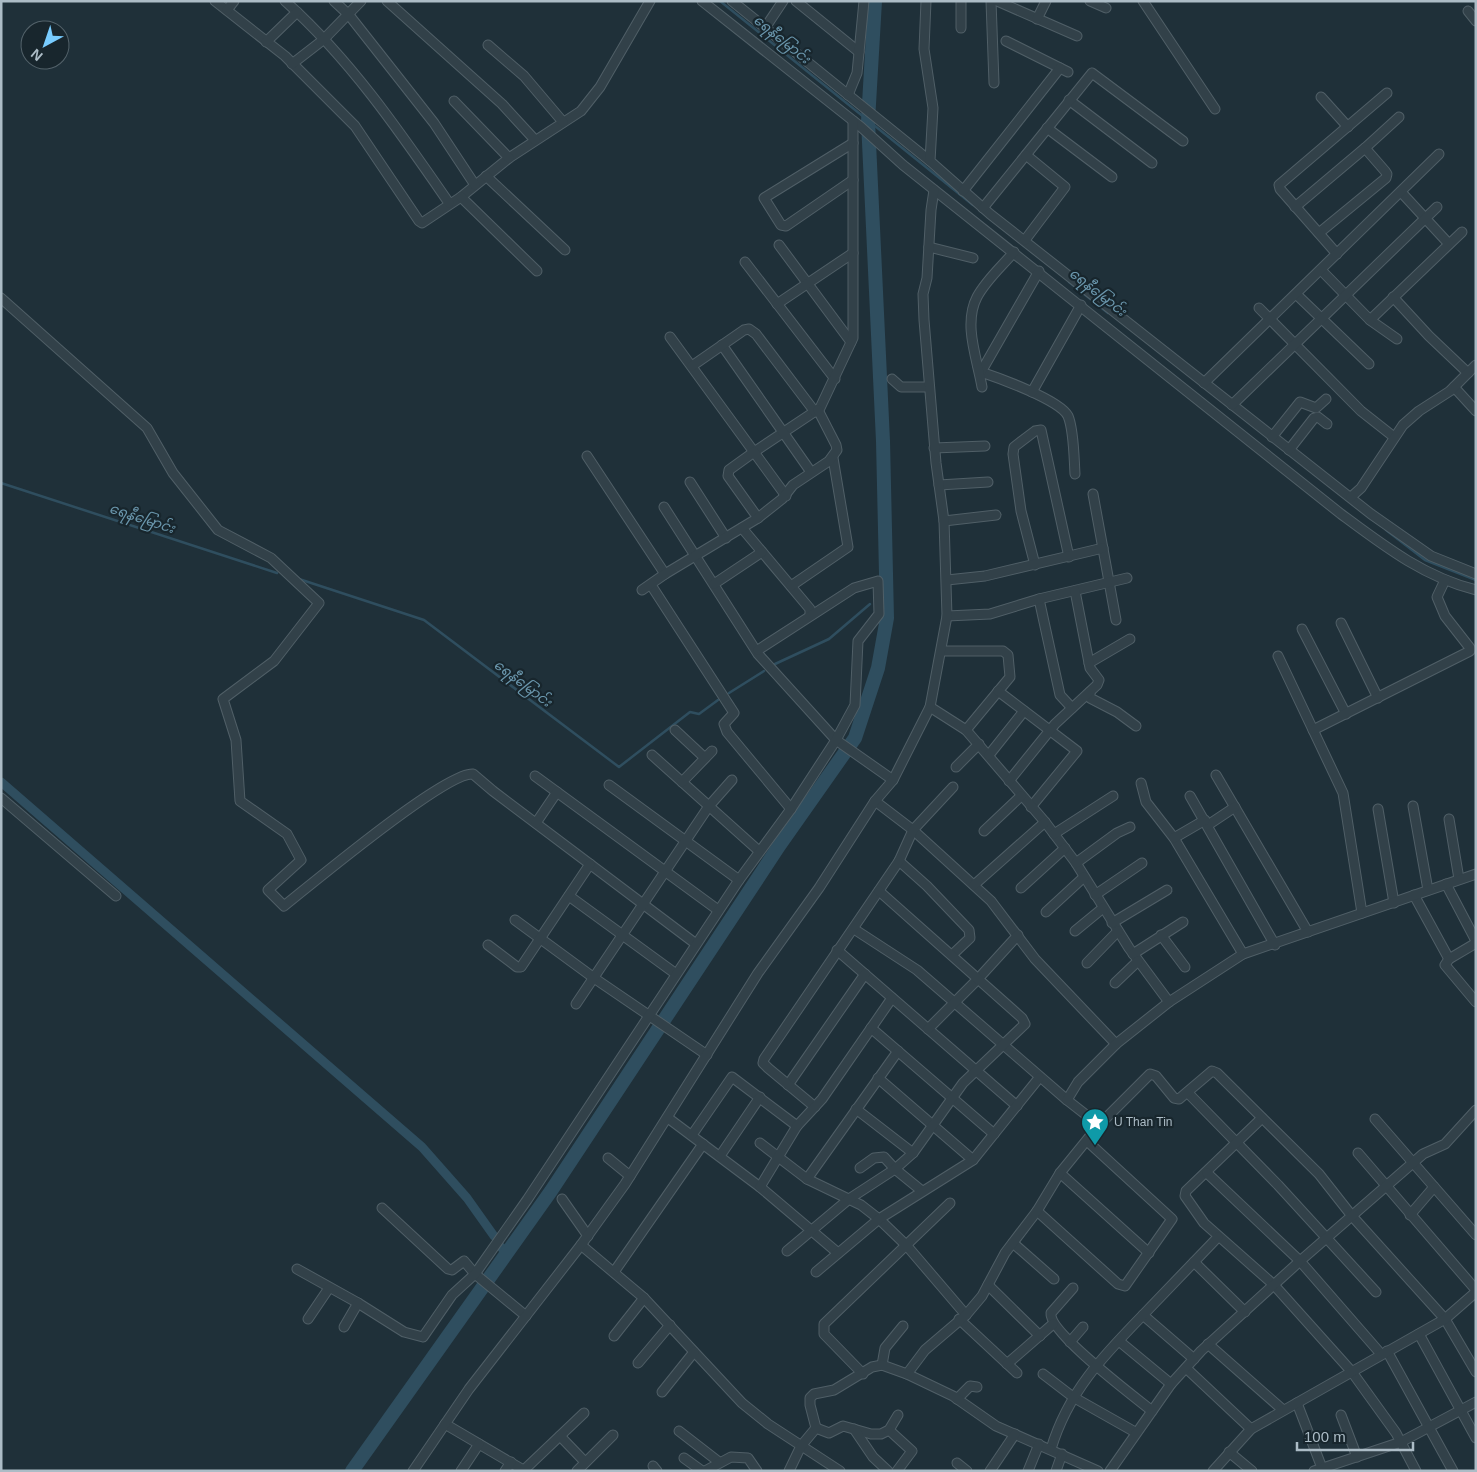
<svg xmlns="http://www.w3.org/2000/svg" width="1477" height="1472" viewBox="0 0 1477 1472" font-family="Helvetica,'Noto Sans Myanmar',sans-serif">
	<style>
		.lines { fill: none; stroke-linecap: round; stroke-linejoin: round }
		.stream { stroke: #2f4e5f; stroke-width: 2.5 }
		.canal { stroke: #2f4e5f; stroke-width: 9 }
		.river { stroke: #2f4e5f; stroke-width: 14 }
		.street-casing { stroke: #505f67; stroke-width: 11 }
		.street { stroke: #324149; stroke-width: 9 }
		.labels { text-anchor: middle; stroke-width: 4.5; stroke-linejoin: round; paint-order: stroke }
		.poi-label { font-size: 12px; fill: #acbcc6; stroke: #18262d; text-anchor: start }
		.water-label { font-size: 14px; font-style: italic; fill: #6a96ac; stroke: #18262d }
	</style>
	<rect width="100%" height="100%" fill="#1f3039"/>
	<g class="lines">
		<g class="stream">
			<polyline points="720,1 973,205"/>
			<polyline points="1069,282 1108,313"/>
			<polyline points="1,483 277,573"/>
			<polyline points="1386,530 1425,560 1476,580"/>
			<polyline points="299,579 424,620 619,767 690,712 699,714 718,700"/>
			<polyline points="775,664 829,639 870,604"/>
			<polyline points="729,693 764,671"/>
		</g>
		<g class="canal">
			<polyline points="1,782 422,1147 467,1198 494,1236"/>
			<polyline points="501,1247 506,1253"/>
		</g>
		<polyline class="river" points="352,1471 551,1191 779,846 855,738 878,668 887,618 883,441 868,121 875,1"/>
		<g class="street-casing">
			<g id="street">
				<polyline points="215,1 285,56 355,126 419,221 422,223 461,197 509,158 581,111 600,87 650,1"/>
				<path d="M285,1C350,59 400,132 449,203"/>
				<polyline points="334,1 349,15 434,123 475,185"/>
				<polyline points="387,1 502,104 535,140"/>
				<path d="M702,1L861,127L903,165L1341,514C1384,546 1424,577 1476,590"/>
				<polyline points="732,1 930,161"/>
				<polyline points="796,1 859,52"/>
				<polyline points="926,1 924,49 933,108 930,161 990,214 1371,514 1431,556 1476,574"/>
				<polyline points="961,1 961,28"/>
				<polyline points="991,1 994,83"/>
				<polyline points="997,1 1077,36"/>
				<polyline points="1090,1 1106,8"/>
				<polyline points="1143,1 1215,109"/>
				<polyline points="227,10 234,1"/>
				<polyline points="1468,11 1476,21"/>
				<polyline points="1037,19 1046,1"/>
				<polyline points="765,28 783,1"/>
				<polyline points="1006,41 1068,72"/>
				<polyline points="266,42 297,12"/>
				<polyline points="488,45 524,76 563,122"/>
				<polyline points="292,64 323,40 361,1"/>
				<polyline points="848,95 857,73 864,1"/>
				<polyline points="1321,97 1348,127"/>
				<polyline points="1069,100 1152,163"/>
				<polyline points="454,101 509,158"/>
				<polyline points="1047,128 1112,177"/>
				<polyline points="853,143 764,198 781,225 786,226 853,180"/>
				<polyline points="1365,148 1399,117"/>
				<polyline points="486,176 565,250"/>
				<polyline points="963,191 1060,68"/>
				<polyline points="1401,192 1449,244"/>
				<polyline points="461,197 537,271"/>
				<polyline points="1295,207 1365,148 1385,171 1387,174 1386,178 1319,233"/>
				<polyline points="983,208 1092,73 1183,141"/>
				<polyline points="1025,240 1065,187 1026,155"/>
				<polyline points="779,245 851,342"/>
				<polyline points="929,247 973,258"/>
				<polyline points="1337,254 1280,189 1279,185 1387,93"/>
				<polyline points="745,262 835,379"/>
				<polyline points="1321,270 1370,320 1397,339"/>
				<polyline points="1296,294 1369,364"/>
				<polyline points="1393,297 1429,336 1468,373"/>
				<path d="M1,298L147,428L173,473L218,530L271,558L319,603L274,661L223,699L236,740L240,801L287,834L301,860L268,890L284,906C313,883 445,772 473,774L493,791L696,944"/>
				<polyline points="777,304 853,253"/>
				<polyline points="1259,308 1361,411 1394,437"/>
				<polyline points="1370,320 1462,232"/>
				<polyline points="670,337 754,452 820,408 853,338 853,121"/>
				<polyline points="722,345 811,472"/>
				<polyline points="692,366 744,330 749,329 756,334 815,412"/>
				<path d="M978,366L981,372C999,378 1060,400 1068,416C1074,430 1074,459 1075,474"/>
				<polyline points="981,372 1039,271"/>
				<polyline points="892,379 901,387 929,387"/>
				<polyline points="1204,383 1439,154"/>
				<path d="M982,387C977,358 963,324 977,297C986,280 1002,266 1014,252"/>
				<polyline points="1454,387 1476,411"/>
				<polyline points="1032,392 1081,305"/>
				<polyline points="1232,405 1437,207"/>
				<polyline points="1272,437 1300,402 1316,408 1326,399"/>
				<polyline points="934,448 985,446"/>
				<polyline points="1289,450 1314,418 1318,417 1327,424"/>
				<polyline points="587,456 665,574"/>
				<polyline points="690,482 726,538"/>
				<polyline points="939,485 988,482"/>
				<polyline points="1093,494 1116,620"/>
				<polyline points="1351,497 1361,488 1403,425 1419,411 1450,391 1476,365"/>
				<polyline points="664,507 758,654 836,740 893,780"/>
				<polyline points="758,518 728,476 729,470 754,452 786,496"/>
				<polyline points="944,521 996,515"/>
				<polyline points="742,528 810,609 810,614"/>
				<polyline points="1035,565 1021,511 1013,454 1014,447 1035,431 1041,430 1069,557"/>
				<polyline points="947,580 985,576 1103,548"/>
				<polyline points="714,584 762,552"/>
				<polyline points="651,585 734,713 724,724 727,732 791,809"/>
				<polyline points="791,586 848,547 833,458"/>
				<polyline points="642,590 665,574 758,518 782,499 793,485 829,461 837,450 836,445 818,410"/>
				<polyline points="1039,599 1060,695 1072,708"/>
				<polyline points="947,616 990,614 1039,599 1127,578"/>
				<polyline points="1341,623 1378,698"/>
				<polyline points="1302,629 1346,714"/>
				<polyline points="942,651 1003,651 1008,655 1010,677 966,730"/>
				<polyline points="1278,656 1343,793 1362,913"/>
				<polyline points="1089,663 1130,639"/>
				<polyline points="998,691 1077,751 1031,807"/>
				<polyline points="1090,692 1090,698 1117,712 1136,726"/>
				<polyline points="930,707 966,730 1045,822 1076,863 1129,948 1169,1002"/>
				<polyline points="675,730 705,758"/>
				<polyline points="1313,730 1470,651 1470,648 1445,616 1437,597 1445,580"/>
				<polyline points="652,755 759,851"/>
				<polyline points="989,755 1024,711"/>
				<polyline points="956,767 979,744"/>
				<polyline points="1216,775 1308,932"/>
				<polyline points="535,776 718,910"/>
				<polyline points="1009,781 1055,724 1097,685 1099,680 1090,668 1075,591"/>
				<polyline points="682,782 712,751"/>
				<polyline points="1141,783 1146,802 1174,838 1243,954"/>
				<polyline points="609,785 739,880"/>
				<polyline points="1190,796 1275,945"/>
				<polyline points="1,798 116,896"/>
				<polyline points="875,801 913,830 991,901 1035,959 1116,1044"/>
				<polyline points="1413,806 1428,890"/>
				<polyline points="1378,809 1394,903"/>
				<polyline points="1449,819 1459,879"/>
				<polyline points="536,823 557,792"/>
				<polyline points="1208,825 1235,807"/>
				<polyline points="984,831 1021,796"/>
				<polyline points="1054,834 1113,796"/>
				<polyline points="1174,838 1205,820"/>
				<polyline points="899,861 927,886 969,930 970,938 952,955"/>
				<polyline points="1076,863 1117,833 1130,827"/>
				<polyline points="1446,884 1476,941"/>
				<polyline points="974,885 1045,822"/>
				<polyline points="1021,888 1065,848"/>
				<polyline points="1095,895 1142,863"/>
				<polyline points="1414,895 1449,959"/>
				<polyline points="569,896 676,974"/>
				<polyline points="1046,912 1084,877"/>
				<polyline points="515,920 594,978 707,1055"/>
				<polyline points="1112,923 1167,890"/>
				<polyline points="854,929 917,970 1067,1100"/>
				<polyline points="1075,931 1103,908"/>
				<polyline points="1161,935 1185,967"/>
				<polyline points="1476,943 1449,959 1445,965 1476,1002"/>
				<polyline points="488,945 517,967 521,967 590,864"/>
				<polyline points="837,950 1017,1106"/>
				<polyline points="1133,954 1183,922"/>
				<polyline points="1087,963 1118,931"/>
				<polyline points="1115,983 1138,961"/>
				<polyline points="576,1004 709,806 732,780"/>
				<polyline points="871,1028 994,1134"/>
				<polyline points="928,1029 977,980 1018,935"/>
				<polyline points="878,1078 973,1160"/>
				<polyline points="788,1085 865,974"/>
				<polyline points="1188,1093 1278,1185 1376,1292"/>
				<polyline points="815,1107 768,1068 763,1063 764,1059 899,861 913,830 953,787"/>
				<polyline points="856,1109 913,1153"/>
				<polyline points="668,1118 760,1187 838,1253"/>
				<polyline points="1262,1118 1186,1191 1185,1196 1204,1223 1274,1285 1352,1372 1396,1433 1416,1471"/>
				<polyline points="1375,1119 1476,1235"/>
				<polyline points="1099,1125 1150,1074 1156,1076 1174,1098 1179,1099 1212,1071 1217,1073 1319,1174 1352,1216 1445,1319 1476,1372"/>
				<polyline points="692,1135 732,1077 797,1126"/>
				<polyline points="760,1143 807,1179 861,1205 879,1219 907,1246 966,1315"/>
				<polyline points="1358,1153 1476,1290"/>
				<polyline points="720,1156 760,1097"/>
				<polyline points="608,1158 630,1176"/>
				<polyline points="860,1168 874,1158 884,1157 895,1169 922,1191"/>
				<polyline points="1060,1173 1149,1253"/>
				<polyline points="1207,1173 1300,1261 1381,1354"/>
				<polyline points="807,1179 898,1051"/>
				<polyline points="760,1187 797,1126 822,1099 892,998"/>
				<polyline points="562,1199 588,1236"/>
				<polyline points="382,1208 448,1269 452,1270 464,1261 475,1274 526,1316"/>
				<polyline points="1037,1211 1118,1284 1125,1286 1172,1219 1087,1141"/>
				<polyline points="1410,1215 1434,1187"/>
				<polyline points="1013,1243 1054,1279"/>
				<polyline points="581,1245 644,1298 742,1403 768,1424 840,1471"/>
				<polyline points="787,1251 849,1199 895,1169 913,1153 963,1083 1025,1024 1022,1018 879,891"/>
				<polyline points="1194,1262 1245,1312"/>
				<polyline points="297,1269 358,1303 404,1332 423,1337 452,1295 475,1274 527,1200 739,880 791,809 836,740 855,705 858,641 879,614 878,581 854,588 758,650"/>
				<polyline points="614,1272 703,1144"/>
				<polyline points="816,1272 879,1219 973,1160 1039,1078"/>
				<polyline points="988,1285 1040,1336"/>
				<path d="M1073,1288L1051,1313C1048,1332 1135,1397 1152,1411"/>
				<polyline points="1143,1315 1194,1359"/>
				<polyline points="308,1319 329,1288"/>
				<polyline points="959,1319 1017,1373"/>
				<polyline points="344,1327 358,1303"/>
				<polyline points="1419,1334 1476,1438"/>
				<polyline points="614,1336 644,1298"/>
				<polyline points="1119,1341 1171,1384"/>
				<polyline points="1070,1342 1083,1327"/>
				<polyline points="1208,1344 1283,1410"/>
				<polyline points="1387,1351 1453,1471"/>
				<polyline points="638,1363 670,1325"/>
				<polyline points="1007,1364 1053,1324"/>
				<polyline points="882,1365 885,1348 903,1326"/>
				<polyline points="1186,1368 1251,1429"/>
				<polyline points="863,1374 824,1334 824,1324 950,1203"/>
				<polyline points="907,1374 925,1350 966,1315 982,1296 1005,1253 1037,1211 1060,1173 1099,1125 1067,1100 1078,1082 1116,1044 1169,1002 1243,954 1476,874"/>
				<polyline points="1043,1374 1073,1397 1135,1432"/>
				<polyline points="662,1392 694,1352"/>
				<polyline points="957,1399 970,1386 977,1387"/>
				<polyline points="1297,1403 1322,1468"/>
				<polyline points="1341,1415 1357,1457"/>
				<polyline points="445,1424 525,1471"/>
				<polyline points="816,1428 829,1433 843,1426 871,1434 881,1434 889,1430 898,1415"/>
				<polyline points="854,1429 873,1457 888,1471"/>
				<polyline points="889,1430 912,1451 897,1471"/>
				<polyline points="679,1431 719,1462"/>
				<polyline points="560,1436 585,1462"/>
				<path d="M1051,1449C1068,1392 1103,1356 1143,1315C1168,1289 1193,1263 1218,1237"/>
				<polyline points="1229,1452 1252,1471"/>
				<polyline points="684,1458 702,1471"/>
				<polyline points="957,1463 967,1471"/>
				<polyline points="653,1466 657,1471"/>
				<polyline points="524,1470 584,1413"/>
				<polyline points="413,1471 469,1389 581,1245 625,1184 758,973 819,888 875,801 893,780 930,707 947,616 944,521 936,463 924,320 923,294 927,278 931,210 934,190"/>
				<polyline points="461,1471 479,1444"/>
				<polyline points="505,1471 511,1462"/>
				<polyline points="577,1471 613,1435"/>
				<polyline points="705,1471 731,1457 748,1458 757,1471"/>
				<polyline points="789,1471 801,1446 816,1428 810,1405 810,1398 814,1394 834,1390 872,1367 882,1365 907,1374 953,1396 996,1426 1098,1471"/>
				<polyline points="990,1471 1015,1434"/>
				<polyline points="1028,1471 1039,1444"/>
				<polyline points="1056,1471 1062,1454"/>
				<polyline points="1110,1471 1171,1384 1201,1351 1300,1261 1423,1154 1445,1144 1476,1110"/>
				<polyline points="1213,1471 1251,1429 1445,1319 1476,1292"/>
				<polyline points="1314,1471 1401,1442 1476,1402"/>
			</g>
		</g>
		<use href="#street" class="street"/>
	</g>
	<defs>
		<g id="sight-pin" transform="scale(1.4375)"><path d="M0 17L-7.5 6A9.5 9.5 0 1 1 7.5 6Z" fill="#0f9aa8" stroke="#18262d"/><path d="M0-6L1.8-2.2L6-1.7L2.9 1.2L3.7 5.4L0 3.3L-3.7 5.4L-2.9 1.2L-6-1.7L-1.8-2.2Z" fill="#fff"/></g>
	</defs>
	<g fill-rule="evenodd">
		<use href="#sight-pin" x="1095" y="1122"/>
	</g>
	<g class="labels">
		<g class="poi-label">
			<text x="1114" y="1126">U Than Tin</text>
		</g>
		<g class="water-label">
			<text transform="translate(782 39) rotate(39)" y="5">ရေနီမြောင်း</text>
			<text transform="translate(1098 292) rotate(38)" y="5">ရေနီမြောင်း</text>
			<text transform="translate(142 518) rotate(18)" y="5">ရေနီမြောင်း</text>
			<text transform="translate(523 683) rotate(37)" y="5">ရေနီမြောင်း</text>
		</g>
	</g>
	<rect width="1477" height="1472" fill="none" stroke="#acbcc6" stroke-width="5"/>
	<g transform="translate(45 45) rotate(220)"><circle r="24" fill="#18262d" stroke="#53626a"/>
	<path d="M0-4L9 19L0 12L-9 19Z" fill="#78ccff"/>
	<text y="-8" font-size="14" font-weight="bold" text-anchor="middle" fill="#acbcc6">N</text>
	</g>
	<path d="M1297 1442v8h116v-8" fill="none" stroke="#acbcc6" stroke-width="2.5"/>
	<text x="1304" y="1442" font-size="15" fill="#acbcc6" stroke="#18262d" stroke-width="4" paint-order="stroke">100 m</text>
</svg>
